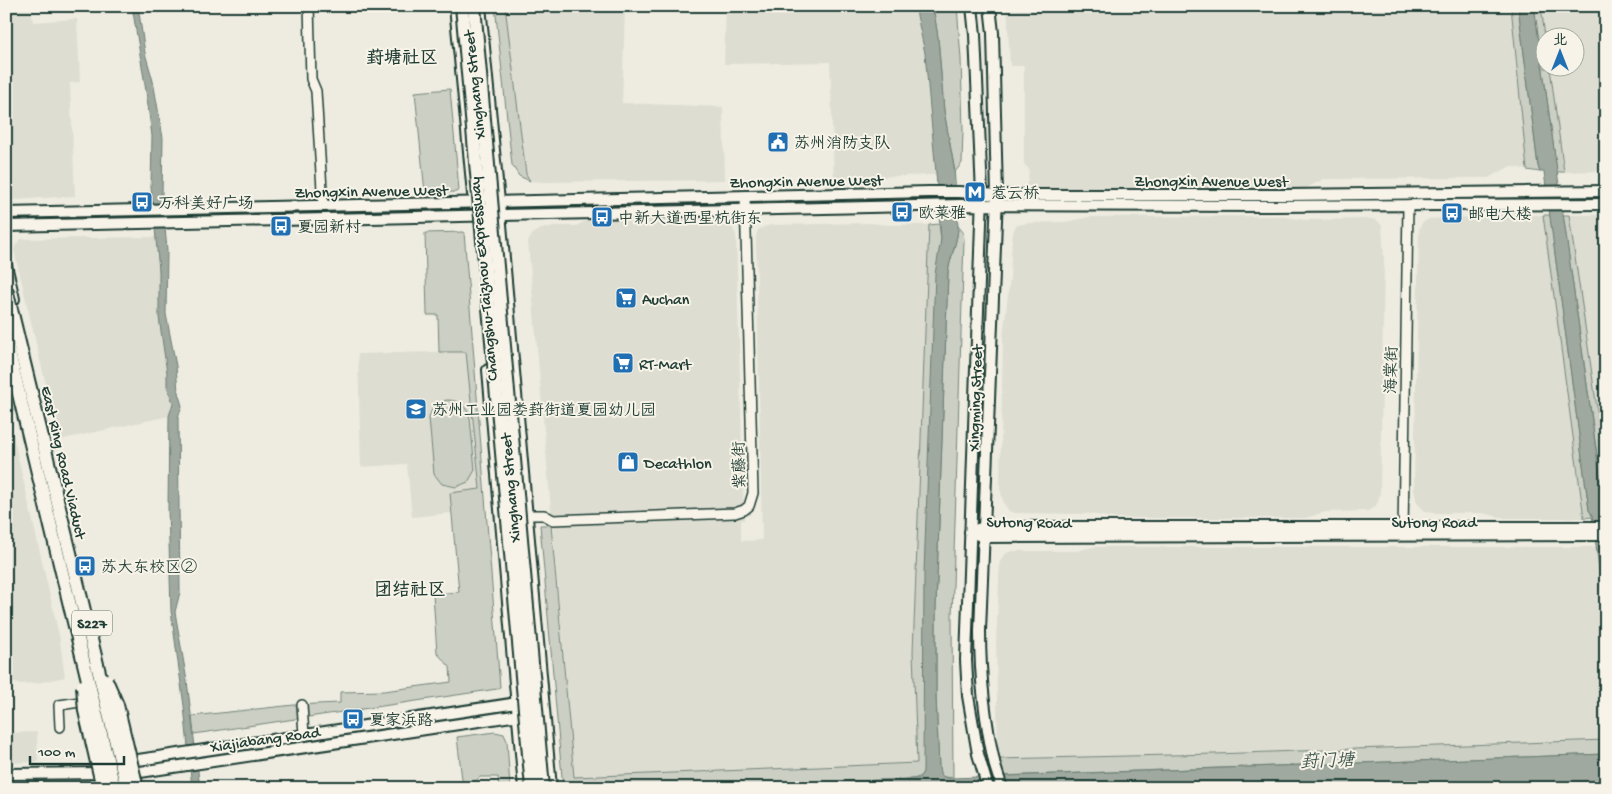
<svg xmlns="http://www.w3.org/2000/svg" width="1612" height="794" viewBox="0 0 1612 794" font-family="'Gochi Hand','LXGW WenKai TC',sans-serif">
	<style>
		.built { fill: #ddddd2 }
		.green { fill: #cccfc4; stroke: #76867c }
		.water { fill: #9fa99f; stroke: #6c7e74 }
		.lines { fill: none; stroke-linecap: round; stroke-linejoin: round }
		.minor-casing { stroke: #1f3d34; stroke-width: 12 }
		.major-casing { stroke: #1f3d34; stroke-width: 14 }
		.minor { stroke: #f7f3e8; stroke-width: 9 }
		.major { stroke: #f7f3e8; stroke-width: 10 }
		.major-bridge-casing { stroke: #1f3d34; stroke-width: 14; stroke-linecap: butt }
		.highway-bridge-casing { stroke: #1f3d34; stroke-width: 16; stroke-linecap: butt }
		.major-bridge { stroke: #f7f3e8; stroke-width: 10 }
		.highway-bridge { stroke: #f7f3e8; stroke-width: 12 }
		.labels { text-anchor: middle; stroke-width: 4; stroke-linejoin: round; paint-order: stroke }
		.shield { fill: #f7f3e8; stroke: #60746a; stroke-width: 1 }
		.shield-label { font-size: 15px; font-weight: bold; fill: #1f3d34 }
		.street-label { font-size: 16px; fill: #1f3d34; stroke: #f7f3e8 }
		.poi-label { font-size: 16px; fill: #1f3d34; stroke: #f7f3e8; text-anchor: start }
		.neighbourhood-label { font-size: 18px; font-weight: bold; fill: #1f3d34; stroke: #f7f3e8 }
		.water-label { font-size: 18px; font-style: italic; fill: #3f584f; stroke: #f7f3e8 }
	</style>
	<rect width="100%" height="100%" fill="#eeece1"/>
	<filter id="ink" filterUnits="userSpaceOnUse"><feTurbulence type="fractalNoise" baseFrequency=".02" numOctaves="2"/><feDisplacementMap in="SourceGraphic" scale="10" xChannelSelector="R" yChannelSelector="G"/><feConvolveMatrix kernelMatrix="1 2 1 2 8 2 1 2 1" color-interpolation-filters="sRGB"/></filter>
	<g filter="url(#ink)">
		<g class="built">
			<polygon points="6,6 31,6 33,22 77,19 80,82 70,83 75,196 13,200 6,195"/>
			<polygon points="505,6 625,6 622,103 723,107 725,180 541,182 530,181 526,174"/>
			<polygon points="726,6 915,6 925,53 936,175 834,178 830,62 724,64"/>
			<polygon points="1007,6 1511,6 1527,170 1511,166 1488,178 1324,179 1306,188 1276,188 1273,183 1263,183 1262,192 1031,194 1024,187 1028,181 1029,169 1024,164 1024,66 1010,66"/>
			<polygon points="1541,6 1606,6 1606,171 1564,172 1550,68 1574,68 1574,38 1545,37"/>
			<polygon points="1486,215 1543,215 1584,518 1505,518 1482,513 1435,513 1426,512 1417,503 1414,490 1419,229 1422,223 1429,219 1473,217"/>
			<polygon points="1569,215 1606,215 1606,471"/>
			<polygon points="1278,216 1306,220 1372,219 1378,221 1382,226 1384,261 1380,493 1378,502 1375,507 1368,511 1325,512 1306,518 1112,518 1091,514 1015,513 1009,511 1004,504 1000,488 1003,337 1010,278 1012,237 1015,227 1018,225 1027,223 1065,222 1089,217"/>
			<polygon points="711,218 721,219 730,223 736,235 744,520 741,520 741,541 762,540 756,237 758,230 764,227 771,225 869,223 889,225 929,225 913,652 917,763 574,778 528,242 533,233 541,229 555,226 576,226 588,220"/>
			<polygon points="156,237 159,271 159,317 167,373 167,386 173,403 169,416 59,440 14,250 15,246 21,239"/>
			<polygon points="466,351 480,489 450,493 451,513 412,517 407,464 361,467 358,354"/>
			<polygon points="6,405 59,635 65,677 37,683 20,684 6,682"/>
			<polygon points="1092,547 1596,547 1606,621 1606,740 1215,754 998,759 996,642 1000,561 1004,555 1011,551 1077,551"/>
			<polygon points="37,732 38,762 6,763 6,733"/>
		</g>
		<g class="green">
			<polygon points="495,6 505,6 526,174 530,181 519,176 512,165"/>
			<polygon points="933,6 957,6 961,59 963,130 962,163 955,172 944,111 938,38"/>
			<polygon points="1511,6 1518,6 1538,166 1540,172 1527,170"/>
			<polygon points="1534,6 1541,6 1545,37 1544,68 1550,68 1564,172 1557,172"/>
			<polygon points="450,89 459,190 456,192 425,193 415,92"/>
			<polygon points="1543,215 1550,215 1589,510 1593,517 1584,518"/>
			<polygon points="1563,215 1569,215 1606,471 1606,518"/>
			<path d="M939,224L941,239L924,768C923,775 919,778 912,779L669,788H563L540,525H551L574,777L917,763L913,652L929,225Z"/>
			<path d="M958,226L963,232L964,240L952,617L953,778L944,777L940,774L939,768L936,696V607L948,273C950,257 958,241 958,226Z"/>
			<polygon points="464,232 500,687 497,689 194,734 192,716 294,705 340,703 340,692 384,691 451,682 450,667 437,653 433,594 459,592 450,493 480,489 466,352 439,352 438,315 427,315 425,233"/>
			<path d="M447,400C459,400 467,406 470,418L475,470L468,482L456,487L442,484L434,474L429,418C431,408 437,402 447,400Z"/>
			<polygon points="495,732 504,734 507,741 510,788 499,788 498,777 480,777 468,788 463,788 457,737"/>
			<polygon points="1606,740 1606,754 998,776 997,759 1215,754"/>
			<polygon points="1606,780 1606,788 1503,788 1513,784"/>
		</g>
		<g class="water">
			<polygon points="132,6 138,6 145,53 153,81 163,138 162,194 167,250 166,314 176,366 178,392 182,406 178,418 180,592 175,612 187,681 200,788 192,788 184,706 171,611 168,509 169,416 173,403 167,386 167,373 159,317 159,271 151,186 152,136 146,91"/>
			<path d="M915,6H933L938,37L944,111L954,167L958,226C958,241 950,257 948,273L936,607V696L939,768C940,776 943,778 951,778L1606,754V780L1513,784L1503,788H1478L1469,785L1392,788H669L912,779L919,778L923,772L924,572L935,274L941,239L936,173L925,53Z"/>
			<polygon points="1518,6 1534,6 1606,521 1606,621 1592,515 1589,510 1544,172 1540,172 1538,166"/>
		</g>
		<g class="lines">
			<g class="minor-casing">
				<g id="minor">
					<polyline points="309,6 311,79 316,91 323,206"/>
					<polyline points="526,515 544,515 553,520 735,513 744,510 749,506 753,493 745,196"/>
					<polyline points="1403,533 1408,205"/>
					<polyline points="302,705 304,735"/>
					<polyline points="60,727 59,705 87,701"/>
				</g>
			</g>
			<g class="major-casing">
				<g id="major">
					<polyline points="455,6 473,194"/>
					<polyline points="480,6 499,202 551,788"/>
					<polyline points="972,6 975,35 982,194 966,660 968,696 978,754 988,788"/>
					<path d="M990,6L993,33L997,195L980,631C980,677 985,722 995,766"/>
					<polyline points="6,213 929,192 959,192 997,195 1287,195 1606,191"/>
					<polyline points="6,226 960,205 1270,206 1606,204"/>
					<polyline points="6,265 14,299"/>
					<polyline points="488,370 524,788"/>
					<polyline points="978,529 984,527 1606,527"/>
					<polyline points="970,532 984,537 1606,535"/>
					<polyline points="125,762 524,702"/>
					<polyline points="6,774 105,773"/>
					<polyline points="127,774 526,714"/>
				</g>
			</g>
			<use href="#minor" class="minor"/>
			<use href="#major" class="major"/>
			<g class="major-bridge-casing">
				<polyline id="major-bridge" points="995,766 1002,788"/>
			</g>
			<g class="highway-bridge-casing">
				<g id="highway-bridge">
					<polyline points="462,6 532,788"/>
					<polyline points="474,6 543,788"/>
					<polyline points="6,289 127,788"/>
					<polyline points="6,340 114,788"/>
					<polyline points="106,680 117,705 137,788"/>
					<polyline points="83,686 85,711 103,788"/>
				</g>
			</g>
			<use href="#major-bridge" class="major-bridge"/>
			<use href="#highway-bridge" class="highway-bridge"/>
		</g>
	</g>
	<defs>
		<g id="civic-square" transform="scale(1.125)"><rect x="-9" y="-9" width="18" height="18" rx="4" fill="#1f6fb2" stroke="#f7f3e8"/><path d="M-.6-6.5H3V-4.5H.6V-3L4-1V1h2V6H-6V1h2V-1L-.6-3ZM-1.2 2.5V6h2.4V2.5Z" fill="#fff"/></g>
		<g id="metro-square" transform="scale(1.125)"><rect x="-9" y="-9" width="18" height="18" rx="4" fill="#1f6fb2" stroke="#f7f3e8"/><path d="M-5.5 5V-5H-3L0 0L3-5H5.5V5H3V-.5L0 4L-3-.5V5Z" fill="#fff"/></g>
		<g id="bus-square" transform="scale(1.125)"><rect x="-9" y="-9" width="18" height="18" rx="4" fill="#1f6fb2" stroke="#f7f3e8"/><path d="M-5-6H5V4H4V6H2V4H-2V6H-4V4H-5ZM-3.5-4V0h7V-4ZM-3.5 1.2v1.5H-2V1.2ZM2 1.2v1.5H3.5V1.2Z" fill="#fff"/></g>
		<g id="supermarket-square" transform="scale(1.125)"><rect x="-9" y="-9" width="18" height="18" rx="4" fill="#1f6fb2" stroke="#f7f3e8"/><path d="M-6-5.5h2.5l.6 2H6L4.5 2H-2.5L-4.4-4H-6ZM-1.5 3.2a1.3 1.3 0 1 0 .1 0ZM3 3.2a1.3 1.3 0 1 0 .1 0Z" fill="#fff"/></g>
		<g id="school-square" transform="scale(1.125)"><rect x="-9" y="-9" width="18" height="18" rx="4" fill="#1f6fb2" stroke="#f7f3e8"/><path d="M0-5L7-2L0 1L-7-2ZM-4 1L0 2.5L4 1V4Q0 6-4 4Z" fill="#fff"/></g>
		<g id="shop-square" transform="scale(1.125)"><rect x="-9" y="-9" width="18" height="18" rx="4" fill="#1f6fb2" stroke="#f7f3e8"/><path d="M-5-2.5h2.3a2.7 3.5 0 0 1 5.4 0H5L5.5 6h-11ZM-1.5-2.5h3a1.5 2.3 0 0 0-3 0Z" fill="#fff"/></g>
	</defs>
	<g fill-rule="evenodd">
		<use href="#civic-square" x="778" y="142"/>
		<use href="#metro-square" x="975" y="192"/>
		<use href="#bus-square" x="142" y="202"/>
		<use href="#bus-square" x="902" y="212"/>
		<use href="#bus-square" x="1452" y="213"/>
		<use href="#bus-square" x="602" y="217"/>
		<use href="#bus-square" x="281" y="226"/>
		<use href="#supermarket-square" x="626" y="298"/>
		<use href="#supermarket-square" x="623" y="363"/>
		<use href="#school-square" x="416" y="409"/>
		<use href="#shop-square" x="628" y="462"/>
		<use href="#bus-square" x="85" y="566"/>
		<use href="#bus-square" x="353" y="719"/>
	</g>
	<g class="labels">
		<rect class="shield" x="72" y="610.5" width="40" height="25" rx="4"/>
		<g class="shield-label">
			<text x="92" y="628">S227</text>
		</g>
		<g class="street-label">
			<text transform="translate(473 85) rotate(-96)" y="6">Xinghang Street</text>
			<text transform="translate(806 180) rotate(-1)" y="6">Zhongxin Avenue West</text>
			<text x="1211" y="186">Zhongxin Avenue West</text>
			<text transform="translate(371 190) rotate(-1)" y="6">Zhongxin Avenue West</text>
			<text transform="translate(482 279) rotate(-95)" y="6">Changshu-Taizhou Expressway</text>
			<text transform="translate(1390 370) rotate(-89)" y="6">海棠街</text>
			<text transform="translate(974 398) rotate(-88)" y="6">Xingming Street</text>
			<text transform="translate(65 462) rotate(77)" y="6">East Ring Road Viaduct</text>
			<text transform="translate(738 465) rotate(-91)" y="6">紫藤街</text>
			<text transform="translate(509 488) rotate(-95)" y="6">Xinghang Street</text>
			<text transform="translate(1029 521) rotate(1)" y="6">Sutong Road</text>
			<text x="1434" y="527">Sutong Road</text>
			<text transform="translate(265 738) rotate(-8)" y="6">Xiajiabang Road</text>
		</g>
		<g class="poi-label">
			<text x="794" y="148">苏州消防支队</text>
			<text x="991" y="198">惹云桥</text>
			<text x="158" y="208">万科美好广场</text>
			<text x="918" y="218">欧莱雅</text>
			<text x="1468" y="219">邮电大楼</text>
			<text x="618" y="223">中新大道西星杭街东</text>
			<text x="297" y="232">夏园新村</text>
			<text x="642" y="304">Auchan</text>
			<text x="639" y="369">RT-Mart</text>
			<text x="432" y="415">苏州工业园娄葑街道夏园幼儿园</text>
			<text x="644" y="468">Decathlon</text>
			<text x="101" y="572">苏大东校区②</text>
			<text x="369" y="725">夏家浜路</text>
		</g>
		<g class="neighbourhood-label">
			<text x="402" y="63">葑塘社区</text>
			<text x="410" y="595">团结社区</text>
		</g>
		<g class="water-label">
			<text transform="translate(1327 760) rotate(-2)" y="6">葑门塘</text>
		</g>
	</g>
	<rect width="1612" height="794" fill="none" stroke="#f7f3e8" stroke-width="25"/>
	<rect x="12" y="12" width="1587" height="769" fill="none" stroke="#1f3d34" stroke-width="2" filter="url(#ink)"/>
	<g transform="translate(1560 52)"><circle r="24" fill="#f7f3e8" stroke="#a1aaa0"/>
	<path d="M0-4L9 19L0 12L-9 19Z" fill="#1f6fb2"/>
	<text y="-8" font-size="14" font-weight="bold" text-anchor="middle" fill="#1f3d34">北</text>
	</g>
	<path d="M30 756v8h94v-8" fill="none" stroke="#1f3d34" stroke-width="2.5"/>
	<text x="38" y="756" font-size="15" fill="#1f3d34" stroke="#f7f3e8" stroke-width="4" paint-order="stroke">100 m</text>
</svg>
